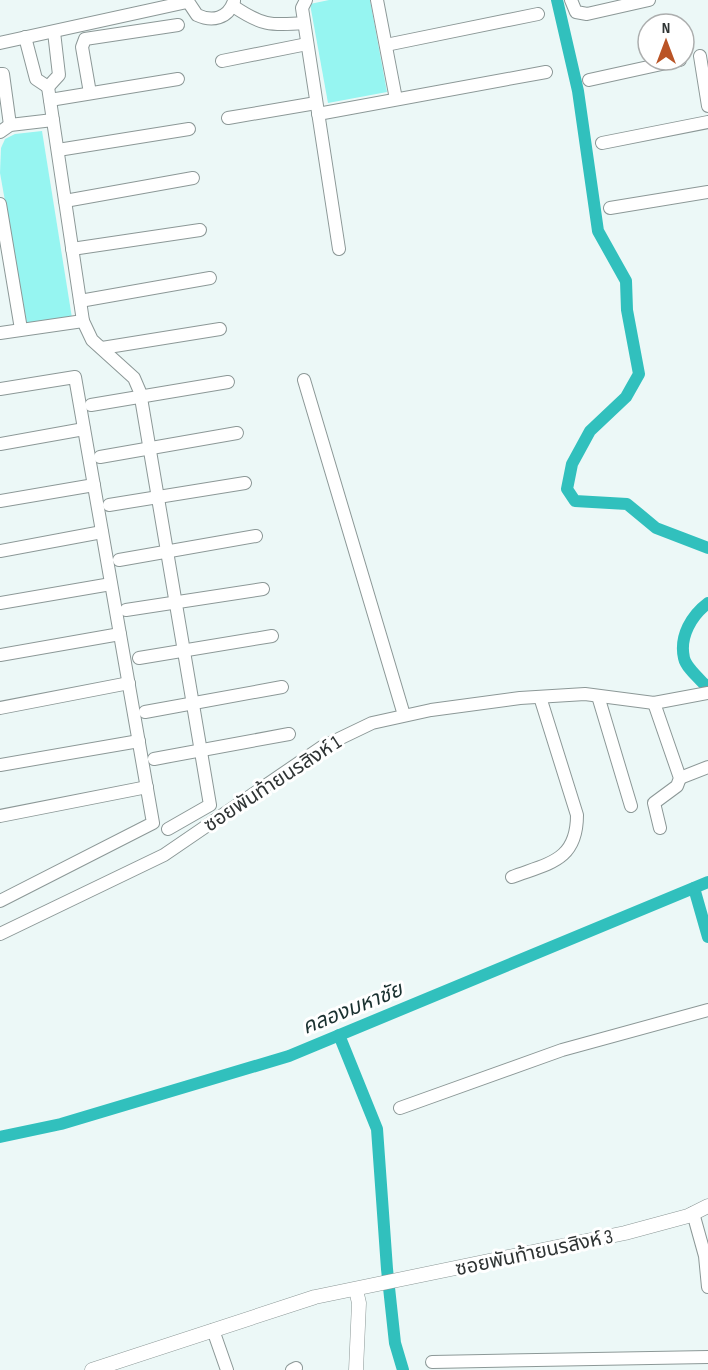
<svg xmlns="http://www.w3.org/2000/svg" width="708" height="1370" viewBox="0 0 708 1370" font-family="'Sofia Sans Condensed','Noto Sans Thai',sans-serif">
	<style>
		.green { fill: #96f5f1 }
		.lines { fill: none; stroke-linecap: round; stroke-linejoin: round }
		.canal { stroke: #31c0bd; stroke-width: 12 }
		.minor-casing { stroke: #8c9897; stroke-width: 14 }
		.tertiary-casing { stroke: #8c9897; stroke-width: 15 }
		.minor { stroke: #fff; stroke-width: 12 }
		.tertiary { stroke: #fff; stroke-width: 14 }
		.labels { text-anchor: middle; stroke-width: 6; stroke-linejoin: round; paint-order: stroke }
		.street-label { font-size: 20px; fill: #2f3434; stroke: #fff }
		.water-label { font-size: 21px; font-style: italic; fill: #19302f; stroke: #fff }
	</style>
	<rect width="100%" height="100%" fill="#ecf8f7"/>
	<g class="green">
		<polygon points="329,0 370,0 387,92 328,103 310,4"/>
		<polygon points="42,131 72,318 27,324 0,173 1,148 5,139 15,134"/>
	</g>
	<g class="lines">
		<g class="canal">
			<polyline points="557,0 578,91 598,231 626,281 627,310 639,374 626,397 590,431 572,464 567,489 575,501 627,504 656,528 708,548"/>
			<path d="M708,603C692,615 679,636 684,658C686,668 701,680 708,688"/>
			<polyline points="694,888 708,937"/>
			<polyline points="339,1035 377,1129 387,1269 395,1343 403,1370"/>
			<polyline points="0,1137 61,1124 289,1056 708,882"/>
		</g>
		<g class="minor-casing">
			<g id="minor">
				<path d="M187,0L197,15C212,22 228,19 234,1"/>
				<polyline points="306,0 302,8 339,249"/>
				<polyline points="377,0 396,99"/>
				<polyline points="571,0 576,12 587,14 649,0"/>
				<path d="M233,6C261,25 270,26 304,23"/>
				<polyline points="25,37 36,79 48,87"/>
				<polyline points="0,43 187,2"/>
				<polyline points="386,45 538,14"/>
				<polyline points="700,56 708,106"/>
				<polyline points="222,61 307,44"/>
				<polyline points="0,74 3,74 10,125"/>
				<polyline points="589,80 680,60"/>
				<polyline points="48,87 83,321 92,340 134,378 140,392 210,805 168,829"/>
				<polyline points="48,87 59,75 54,32"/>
				<polyline points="90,93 82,47 85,39 178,25"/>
				<polyline points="50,100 178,79"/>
				<polyline points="318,114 546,72"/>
				<polyline points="228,118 316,103"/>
				<polyline points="0,132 10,125 53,120"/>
				<polyline points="602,143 708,122"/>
				<polyline points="58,150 189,129"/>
				<polyline points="65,201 193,178"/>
				<polyline points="0,204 21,329"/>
				<polyline points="610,208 708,192"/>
				<polyline points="72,249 200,230"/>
				<polyline points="80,301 210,278"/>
				<polyline points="0,333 83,321"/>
				<polyline points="102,348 220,329"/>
				<polyline points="304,380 404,715"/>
				<polyline points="0,389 75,377 153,823 0,901"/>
				<polyline points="91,405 228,382"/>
				<polyline points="0,444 84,429"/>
				<polyline points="100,457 237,433"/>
				<polyline points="0,501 94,485"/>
				<polyline points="109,505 245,483"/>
				<polyline points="0,551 102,532"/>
				<polyline points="119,560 256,536"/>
				<polyline points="0,603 111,584"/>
				<polyline points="126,610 263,589"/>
				<polyline points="0,655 120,634"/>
				<polyline points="139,658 272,636"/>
				<polyline points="598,696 631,806"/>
				<polyline points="654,703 680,778 677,786 654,803 660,828"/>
				<polyline points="0,708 129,683"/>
				<polyline points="145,712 282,687"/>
				<polyline points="154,759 289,734"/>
				<polyline points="0,765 139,741"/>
				<polyline points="680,778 708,767"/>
				<polyline points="0,816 147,787"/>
				<path d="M512,877C549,863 577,861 577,815L540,697"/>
				<polyline points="0,934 164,855 322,747 372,723 431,710 520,698 585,694 654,703 708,693"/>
				<polyline points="400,1108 562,1050 708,1010"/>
				<polyline points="693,1213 705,1256 708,1287"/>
				<polyline points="213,1330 227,1370"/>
				<polyline points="432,1362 708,1357"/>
				<polyline points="292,1370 296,1368"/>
			</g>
		</g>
		<g class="tertiary-casing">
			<g id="tertiary">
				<polyline points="92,1370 315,1297 625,1233 688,1216 708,1206"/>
				<polyline points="356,1370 359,1303 356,1290"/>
			</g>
		</g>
		<use href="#minor" class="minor"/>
		<use href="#tertiary" class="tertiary"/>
	</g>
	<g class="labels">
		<g class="street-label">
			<text transform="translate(272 783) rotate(-33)" y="7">ซอยพันท้ายนรสิงห์ 1</text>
			<text transform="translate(534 1252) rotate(-12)" y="7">ซอยพันท้ายนรสิงห์ 3</text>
		</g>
		<g class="water-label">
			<text transform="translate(352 1008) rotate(-22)" y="7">คลองมหาชัย</text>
		</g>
	</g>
	<g transform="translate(666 42)"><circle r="28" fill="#ffffff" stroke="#acaeae" stroke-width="1.5"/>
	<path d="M0-4.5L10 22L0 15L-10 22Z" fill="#ba5426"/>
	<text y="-9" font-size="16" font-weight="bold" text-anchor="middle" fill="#2f3434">N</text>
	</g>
</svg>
